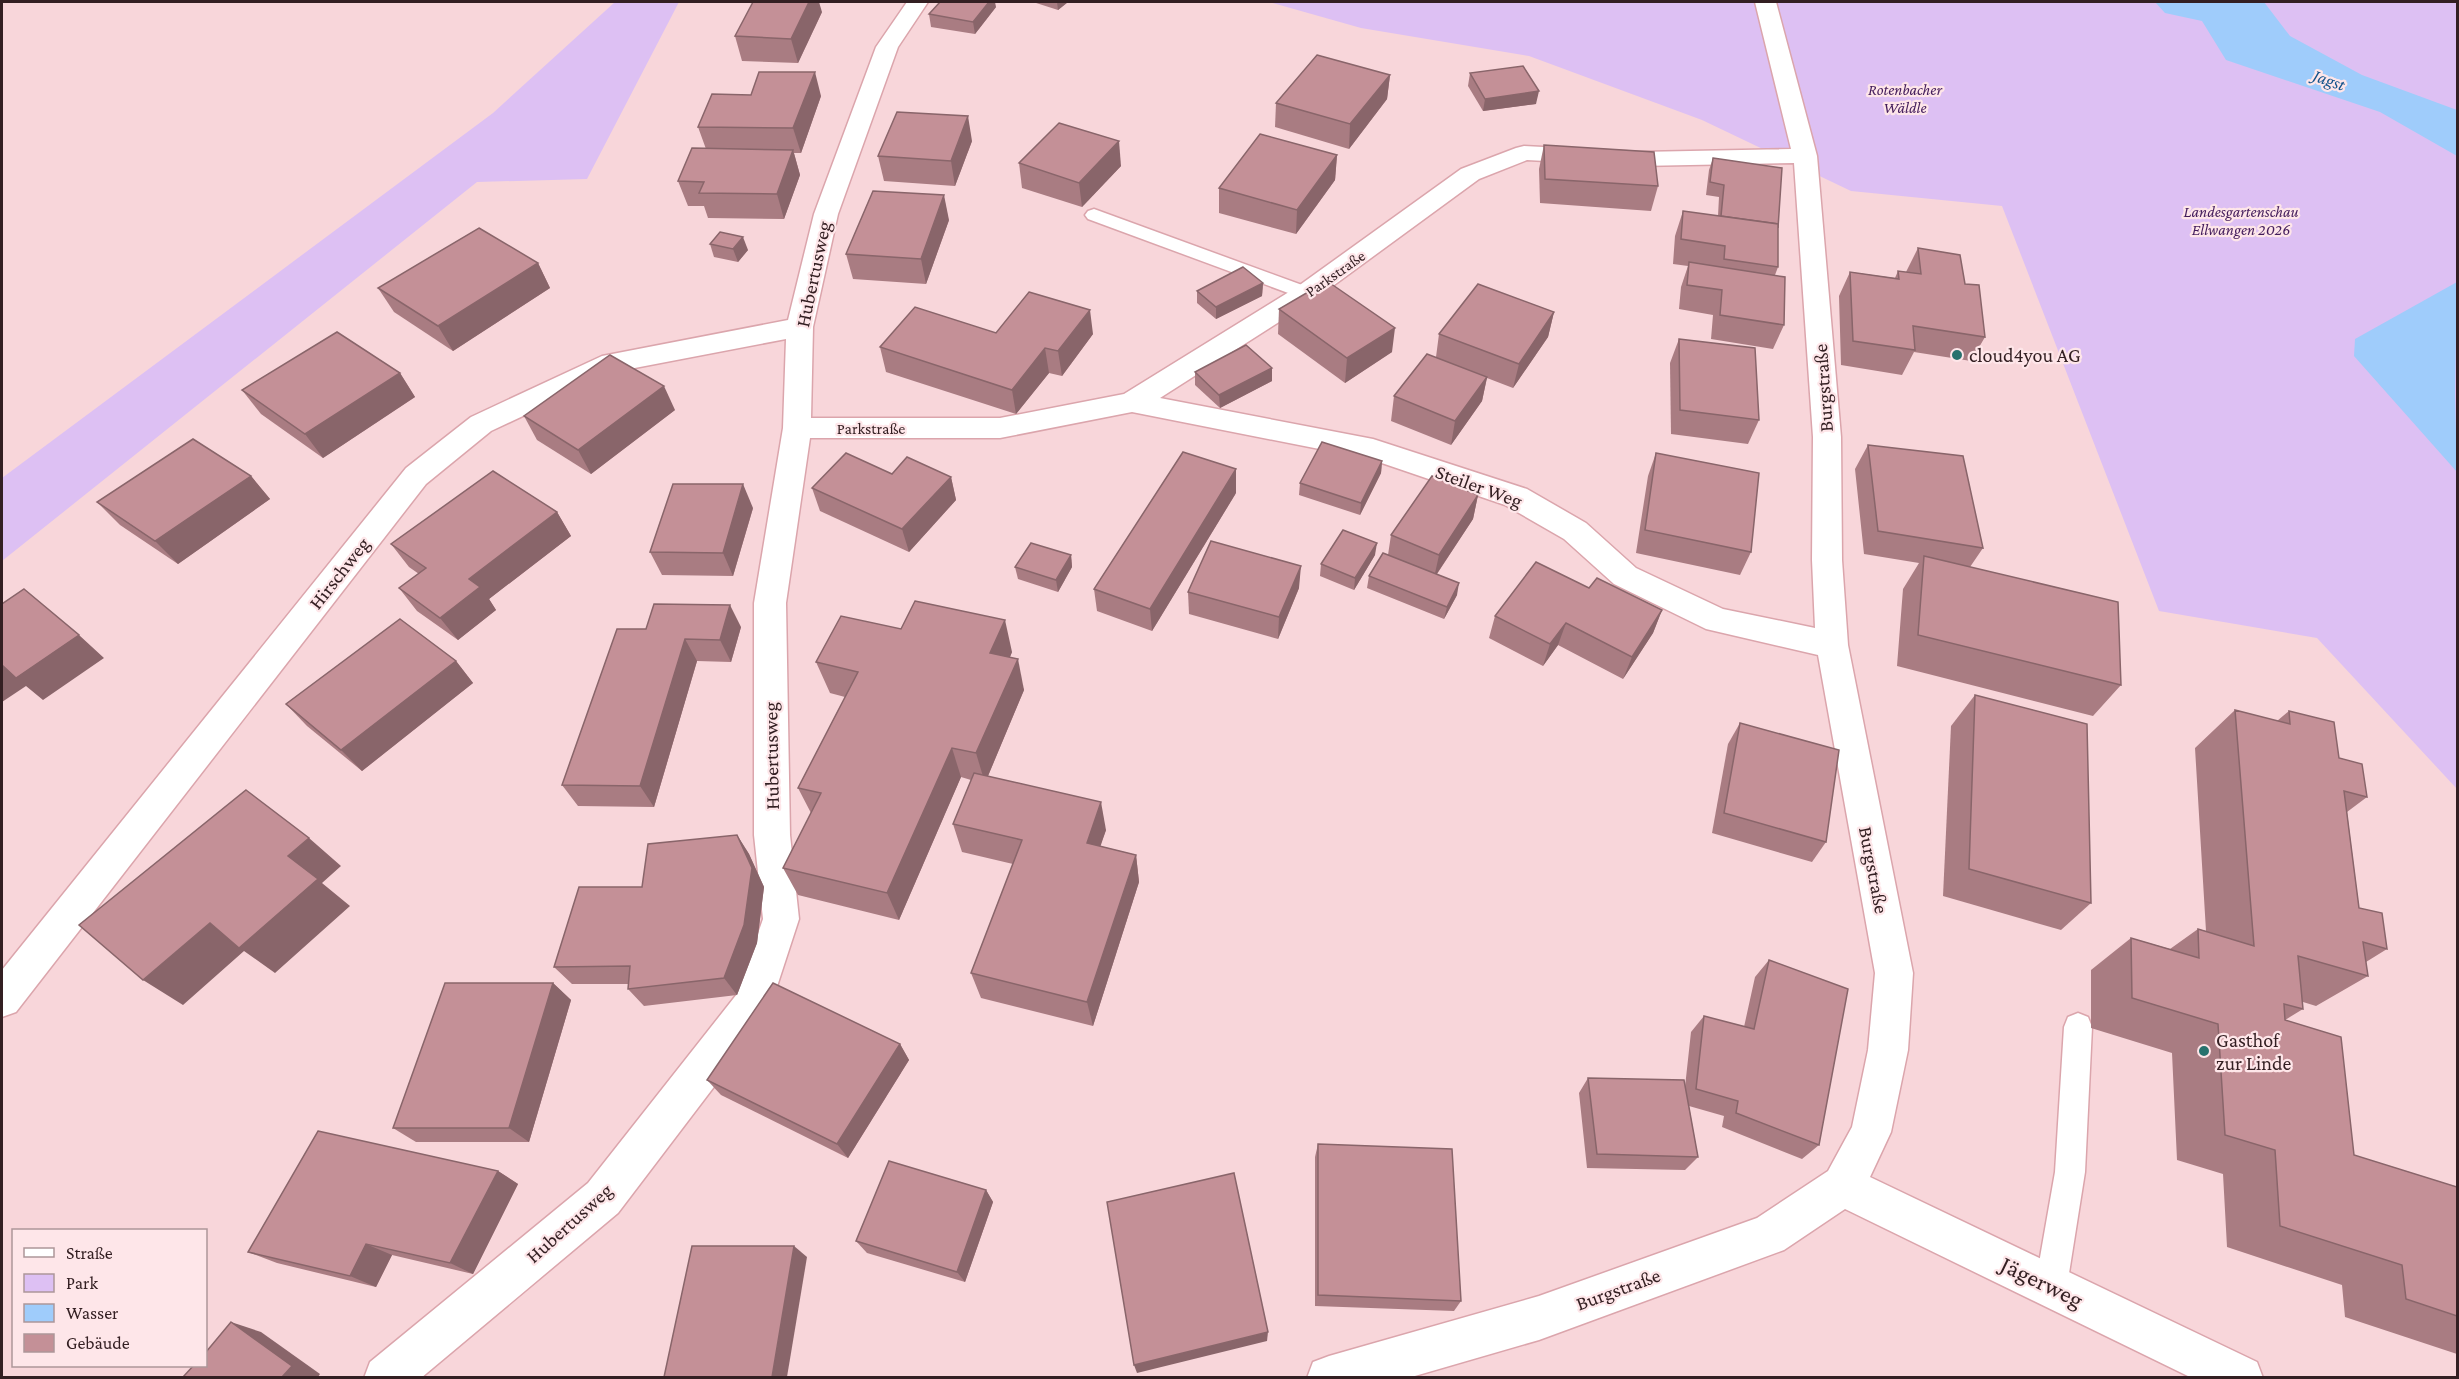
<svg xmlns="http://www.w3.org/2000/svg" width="2459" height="1379" viewBox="0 0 2459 1379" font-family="'Crimson Pro',serif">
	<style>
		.green { fill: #ddc0f3 }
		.water { fill: #9fccfb }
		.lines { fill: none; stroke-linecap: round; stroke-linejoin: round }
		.lane-casing { stroke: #dba5ac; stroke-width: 3 }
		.street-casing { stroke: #dba5ac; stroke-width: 3 }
		.lane { fill: #fff; fill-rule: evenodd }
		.street { fill: #fff; fill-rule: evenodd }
		.wall { fill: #a97c82 }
		.shaded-wall { fill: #89656a }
		.building { fill: #c49097; stroke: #89656a; stroke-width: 1.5 }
		.poi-dot { fill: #28726e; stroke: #fee6e9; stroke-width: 2 }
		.labels { text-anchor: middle; stroke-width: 4.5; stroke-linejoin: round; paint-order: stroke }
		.far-park-label { font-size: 16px; font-style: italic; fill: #431c5b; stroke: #fee6e9 }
		.far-street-label { font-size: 16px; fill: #331f22; stroke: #fee6e9 }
		.far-water-label { font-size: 18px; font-style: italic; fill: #13538b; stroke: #fee6e9 }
		.street-label { font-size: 20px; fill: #331f22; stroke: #fee6e9 }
		.poi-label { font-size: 20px; fill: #331f22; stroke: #fee6e9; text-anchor: start }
		.near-street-label { font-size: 24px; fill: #331f22; stroke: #fee6e9 }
	</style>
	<rect width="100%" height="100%" fill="#f8d6da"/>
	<g class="green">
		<polygon points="615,2 679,2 587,179 477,182 2,561 2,478 493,113"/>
		<polygon points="1269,2 2457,2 2457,789 2317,638 2159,611 2002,206 1851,191 1702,120 1529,56 1361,28"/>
	</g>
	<g class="water">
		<polygon points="2155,2 2264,2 2290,36 2362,75 2457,110 2457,156 2380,112 2226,60 2202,21 2165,13"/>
		<polygon points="2457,282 2455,394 2457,472 2354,356 2355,339"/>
	</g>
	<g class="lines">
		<g class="lane-casing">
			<g id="lane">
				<polygon points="1094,209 1313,289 1316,293 1313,297 1299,297 1088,219 1085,215 1088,211"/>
				<polygon points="2078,1013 2088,1017 2092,1027 2085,1172 2067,1286 2062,1297 2051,1302 2040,1297 2035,1286 2055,1172 2064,1027 2068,1017"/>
			</g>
		</g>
		<g class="street-casing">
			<path id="street" d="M907,2H928L898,47L838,214L813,327L811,418H1000L1124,394L1297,287L1461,169L1516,148L1524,146L1639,152L1791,149L1755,2H1776L1817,156L1841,437L1842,560L1848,645L1913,973L1908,1050L1891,1132L1870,1177L2257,1362L2263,1378H2192L1845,1209L1784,1250L1539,1340L1408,1378H1307L1313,1362L1329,1356L1539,1296L1757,1218L1828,1171L1852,1127L1868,1050L1875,973L1818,655L1706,629L1614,584L1564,539L1505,505L1370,459L1132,412L1000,438H810L786,603L790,835L799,919L767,1017L618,1213L421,1378H364L370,1362L588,1183L737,994L763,919L754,835V603L783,428L786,339L619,371L491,431L426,484L16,1012L2,1017V970L406,468L471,417L602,356L788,320L814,214L876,47ZM1527,160L1639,166L1794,163L1813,437L1812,560L1815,628L1723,609L1636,568L1586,523L1527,489L1373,439L1160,398L1315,299L1479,179Z"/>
		</g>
		<use href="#lane" class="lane"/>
		<use href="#street" class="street"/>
	</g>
	<g class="wall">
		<polygon points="1033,2 1068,2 1058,10"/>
		<polygon points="996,7 975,34 931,27 929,14"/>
		<polygon points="822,12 798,63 742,61 735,36"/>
		<polygon points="1470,73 1536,104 1483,111 1468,86"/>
		<polygon points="1390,75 1387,99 1349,149 1275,127 1276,103"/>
		<polygon points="821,96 801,153 794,153 800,175 784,219 708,218 704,206 688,206 678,181 706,149 698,127"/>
		<polygon points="972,141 955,186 884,181 878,156"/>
		<polygon points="1544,145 1658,186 1651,211 1540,203 1539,169"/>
		<polygon points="1337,155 1335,180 1296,234 1219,213 1219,188"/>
		<polygon points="1713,158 1778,228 1778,267 1775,275 1784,325 1773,349 1711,339 1713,315 1679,309 1681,287 1688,266 1673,264 1675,236 1683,211 1718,216 1719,197 1706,195 1709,170"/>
		<polygon points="1019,163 1121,166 1082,207 1022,188"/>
		<polygon points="949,220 926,284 853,279 846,254"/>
		<polygon points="710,244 748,250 738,262 714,257"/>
		<polygon points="1918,248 1965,284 1985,337 1971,361 1914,352 1902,375 1841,365 1839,296 1850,272 1895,278 1898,271 1906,272"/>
		<polygon points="538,263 550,288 453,351 394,312 378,288"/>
		<polygon points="1263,283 1262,296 1216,319 1197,303 1197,291"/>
		<polygon points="1279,309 1392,352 1345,383 1278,334"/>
		<polygon points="1554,312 1548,337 1513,388 1487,378 1482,401 1451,445 1391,421 1394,396 1436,357 1439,334"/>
		<polygon points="996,333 1093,334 1062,376 1049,373 1016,414 886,372 880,347"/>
		<polygon points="1679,339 1759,420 1748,444 1671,434 1670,363"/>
		<polygon points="1195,372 1272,381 1220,408 1195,385"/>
		<polygon points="400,373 415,397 323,458 261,414 242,390"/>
		<polygon points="675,410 591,474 537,440 524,416"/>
		<polygon points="1868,445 1983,548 1970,567 2121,685 2093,716 1897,666 1903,589 1919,563 1864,554 1855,469"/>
		<polygon points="1656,453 1751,552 1740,575 1636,553 1648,476"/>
		<polygon points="1382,461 1381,473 1360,515 1299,495 1300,483"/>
		<polygon points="892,474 951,477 956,500 909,552 820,511 812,488"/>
		<polygon points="251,476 270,499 178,564 120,525 97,502"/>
		<polygon points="1236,493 1152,631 1097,611 1094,589"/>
		<polygon points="1478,495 1473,519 1437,574 1457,595 1444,619 1367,588 1369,576 1388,555 1391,535"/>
		<polygon points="753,508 733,576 662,575 650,552"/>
		<polygon points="557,512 571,536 489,599 496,610 458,640 417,611 399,588 419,574 409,567 391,544"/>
		<polygon points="1071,555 1072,567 1058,592 1018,579 1015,567"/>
		<polygon points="1375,555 1354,590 1320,576 1321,564"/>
		<polygon points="1299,588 1278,639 1189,614 1188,592"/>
		<polygon points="1589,588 1662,610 1653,633 1623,679 1558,645 1543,666 1489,638 1495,616"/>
		<polygon points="741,627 731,662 697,661 654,807 578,806 562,785 646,629"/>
		<polygon points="1012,652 1010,657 1024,690 988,776 1106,830 1100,846 1136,855 1139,882 1093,1026 981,998 971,973 1013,864 962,852 953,824 971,780 961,777 899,920 798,895 783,868 811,813 798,788 845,697 830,693 816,662"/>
		<polygon points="456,661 473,683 362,771 307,726 286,704"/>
		<polygon points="1975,695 2091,903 2061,930 1943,896 1951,726"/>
		<polygon points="2235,710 2277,721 2289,711 2339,758 2367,797 2347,812 2359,908 2387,949 2366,962 2368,976 2316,1006 2303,1002 2303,1009 2285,1020 2354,1155 2457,1187 2457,1354 2345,1317 2342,1285 2227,1247 2223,1174 2177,1160 2172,1053 2091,1028 2091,970 2131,938 2170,949 2198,929 2206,931 2195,748"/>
		<polygon points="1740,723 1826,842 1812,862 1712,833 1728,744"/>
		<polygon points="737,835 749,854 764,887 757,943 737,995 644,1006 628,989 628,984 572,984 554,967 642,887"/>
		<polygon points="1769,960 1819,1145 1802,1159 1722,1127 1724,1116 1689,1106 1698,1157 1685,1170 1587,1168 1579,1093 1588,1078 1685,1087 1691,1032 1704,1016 1744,1027 1755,977"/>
		<polygon points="553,983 571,1000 529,1142 416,1142 393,1128"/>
		<polygon points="900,1044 909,1060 848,1158 721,1095 707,1080"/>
		<polygon points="1318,1144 1461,1301 1454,1311 1315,1306 1315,1157"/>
		<polygon points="498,1171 518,1184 473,1274 392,1255 376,1287 277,1263 248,1252"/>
		<polygon points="986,1190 993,1202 965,1282 867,1253 856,1241"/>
	</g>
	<g class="shaded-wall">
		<polygon points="809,2 819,2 822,12 798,63 791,39"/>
		<polygon points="989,2 995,2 996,7 975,34 973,22"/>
		<polygon points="1057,2 1068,2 1058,10"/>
		<polygon points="815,72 821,96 801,153 793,128"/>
		<polygon points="1390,75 1387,99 1349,149 1350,124"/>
		<polygon points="1539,91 1536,104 1483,111 1485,99"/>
		<polygon points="968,116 972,141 955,186 951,161"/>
		<polygon points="1119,141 1121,166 1082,207 1079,183"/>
		<polygon points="793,150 800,175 784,219 777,194"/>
		<polygon points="1337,155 1335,180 1296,234 1297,210"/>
		<polygon points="944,195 949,220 926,284 921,259"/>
		<polygon points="743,237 748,250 738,262 733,249"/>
		<polygon points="538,263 550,288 453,351 438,326"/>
		<polygon points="1263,283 1262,296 1216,319 1216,307"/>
		<polygon points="1090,310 1093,334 1062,376 1058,351"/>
		<polygon points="1554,312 1548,337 1513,388 1519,364"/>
		<polygon points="1395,328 1392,352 1345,383 1347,358"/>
		<polygon points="1045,348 1049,373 1016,414 1012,390"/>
		<polygon points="1272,368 1272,381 1220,408 1219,395"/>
		<polygon points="400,373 415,397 323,458 305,434"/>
		<polygon points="1487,377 1482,401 1451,445 1455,421"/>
		<polygon points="664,386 675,410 591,474 578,450"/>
		<polygon points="1382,461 1381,473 1360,515 1361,503"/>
		<polygon points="1236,469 1236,493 1152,631 1150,609"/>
		<polygon points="251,476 270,499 178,564 155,541"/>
		<polygon points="951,477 956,500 909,552 902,529"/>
		<polygon points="743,484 753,508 733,576 723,553"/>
		<polygon points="1478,495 1473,519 1434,578 1439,555"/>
		<polygon points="557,512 571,536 489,599 496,610 458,640 440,618 469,579"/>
		<polygon points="1377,543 1375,555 1354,590 1355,578"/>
		<polygon points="1071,555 1072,567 1058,592 1056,580"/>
		<polygon points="1301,566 1299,588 1278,639 1279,617"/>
		<polygon points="1459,583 1457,595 1444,619 1447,607"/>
		<polygon points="730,605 741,627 731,662 720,640"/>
		<polygon points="1662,610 1653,633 1623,679 1632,657"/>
		<polygon points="1005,620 1012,652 998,685 990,653"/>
		<polygon points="1566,623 1558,645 1543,666 1550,644"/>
		<polygon points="79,635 104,658 43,700 26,686 2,702 2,665"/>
		<polygon points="685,639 697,661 654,807 640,786"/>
		<polygon points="1018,659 1024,690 985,783 976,753"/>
		<polygon points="456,661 473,683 362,771 341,750"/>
		<polygon points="952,748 961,777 899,920 887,893"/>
		<polygon points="1101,802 1106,830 1092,871 1087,843"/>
		<polygon points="737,835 749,854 764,887 757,943 737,995 724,978"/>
		<polygon points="309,838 341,866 322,883 350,906 275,973 244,951 183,1005 143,980"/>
		<polygon points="1136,855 1139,882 1093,1026 1087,1002"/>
		<polygon points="553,983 571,1000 529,1142 509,1128"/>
		<polygon points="900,1044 909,1060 848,1158 837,1144"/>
		<polygon points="498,1171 518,1184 473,1274 450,1263"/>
		<polygon points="986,1190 993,1202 965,1282 957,1272"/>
		<polygon points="366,1244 392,1255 376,1287 350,1276"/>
		<polygon points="794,1246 807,1257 787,1377 772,1377"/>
		<polygon points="231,1322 261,1332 320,1374 318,1377 282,1377"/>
		<polygon points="1268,1332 1267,1341 1137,1373 1134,1365"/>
	</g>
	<g class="building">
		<polygon points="753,2 809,2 791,39 735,36"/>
		<polygon points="940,2 989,2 973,22 929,14"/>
		<polygon points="1317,55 1390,75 1350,124 1276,103"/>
		<polygon points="1523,66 1539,91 1485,99 1470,73"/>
		<polygon points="759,72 815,72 793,128 698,127 712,94 751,95"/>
		<polygon points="897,112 968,116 951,161 878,156"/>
		<polygon points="1059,123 1119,141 1079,183 1019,163"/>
		<polygon points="1260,134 1337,155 1297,210 1219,188"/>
		<polygon points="1544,145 1654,152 1658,186 1545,179"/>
		<polygon points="692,148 793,150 777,194 699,193 704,182 678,181"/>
		<polygon points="1713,158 1782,168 1778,228 1778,224 1721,216 1724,185 1710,182"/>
		<polygon points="873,191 944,195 921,259 846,254"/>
		<polygon points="1683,211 1778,224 1778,267 1724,259 1725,246 1681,239"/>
		<polygon points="479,228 538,263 438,326 378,288"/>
		<polygon points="720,232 743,237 733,249 710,244"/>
		<polygon points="1918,248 1960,255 1965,284 1979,285 1985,337 1913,326 1915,350 1853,341 1850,272 1899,279 1898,271 1921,274"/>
		<polygon points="1689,262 1785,277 1784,325 1720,315 1722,290 1687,285"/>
		<polygon points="1243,267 1263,283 1216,307 1197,291"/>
		<polygon points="1327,281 1395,328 1347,358 1279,309"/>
		<polygon points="1478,284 1554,312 1519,364 1439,334"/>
		<polygon points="1029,292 1090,310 1058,351 1045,348 1012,390 880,347 915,307 996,333"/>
		<polygon points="337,332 400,373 305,434 242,390"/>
		<polygon points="1679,339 1755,348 1759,420 1680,410"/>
		<polygon points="1246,345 1272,368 1219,395 1195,372"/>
		<polygon points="1427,354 1487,377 1455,421 1394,396"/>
		<polygon points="610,355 664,386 578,450 524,416"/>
		<polygon points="193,439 251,476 155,541 97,502"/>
		<polygon points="1322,442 1382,461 1361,503 1300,483"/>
		<polygon points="1868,445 1963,456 1983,548 1878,531"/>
		<polygon points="1183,452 1236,469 1150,609 1094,589"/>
		<polygon points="846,453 892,474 907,457 951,477 902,529 812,488"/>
		<polygon points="1656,453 1759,473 1751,552 1645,530"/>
		<polygon points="493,471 557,512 469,579 480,587 440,618 399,588 426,568 391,544"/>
		<polygon points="1432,476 1478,495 1439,555 1391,535"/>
		<polygon points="673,484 743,484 723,553 650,552"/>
		<polygon points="1343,530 1377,543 1355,578 1321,564"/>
		<polygon points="1211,541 1301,566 1279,617 1188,592"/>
		<polygon points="1031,543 1071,555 1056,580 1015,567"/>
		<polygon points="1383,553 1459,583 1447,607 1369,576"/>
		<polygon points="1924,556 2118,602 2121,685 1918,635"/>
		<polygon points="1536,562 1589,588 1597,578 1662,610 1632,657 1566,623 1550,644 1495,616"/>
		<polygon points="24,589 79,635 16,678 2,665 2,604"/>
		<polygon points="915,601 1005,620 990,653 1018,659 976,753 952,748 887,893 783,868 821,793 798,788 858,672 816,662 841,616 901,629"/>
		<polygon points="654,604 730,605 720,640 685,639 640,786 562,785 617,629 646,629"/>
		<polygon points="400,619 456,661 341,750 286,704"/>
		<polygon points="1975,695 2087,724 2091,903 1969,869"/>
		<polygon points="2235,710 2290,724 2289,711 2334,722 2339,758 2362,764 2367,797 2344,791 2359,908 2382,913 2387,949 2363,942 2368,976 2298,956 2303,1009 2284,1004 2285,1020 2341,1037 2354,1155 2457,1187 2457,1316 2406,1299 2402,1265 2280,1226 2275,1150 2225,1135 2218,1024 2132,998 2131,938 2199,958 2198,929 2254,946"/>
		<polygon points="1740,723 1839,750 1826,842 1724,813"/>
		<polygon points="974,773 1101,802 1087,843 1136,855 1087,1002 971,973 1022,840 953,824"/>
		<polygon points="246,790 309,838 288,856 318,879 239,948 210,923 143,980 79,925"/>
		<polygon points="737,835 752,868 744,925 724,978 628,989 630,966 554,967 579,887 642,887 648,844"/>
		<polygon points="1769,960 1848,989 1819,1145 1736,1113 1738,1101 1696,1089 1704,1016 1754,1029"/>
		<polygon points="445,983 553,983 509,1128 393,1128"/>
		<polygon points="773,983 900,1044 837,1144 707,1080"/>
		<polygon points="1588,1078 1684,1080 1698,1157 1597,1154"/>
		<polygon points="318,1131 498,1171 450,1263 366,1244 350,1276 248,1252"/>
		<polygon points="1318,1144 1452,1149 1461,1301 1318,1295"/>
		<polygon points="889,1161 986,1190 957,1272 856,1241"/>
		<polygon points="1234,1173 1268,1332 1134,1365 1107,1202"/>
		<polygon points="692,1246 794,1246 772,1377 664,1377"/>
		<polygon points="231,1322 292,1366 282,1377 183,1377 194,1365 206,1365 206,1352"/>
	</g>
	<g class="poi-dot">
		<circle cx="1957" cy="355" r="6"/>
		<circle cx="2204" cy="1051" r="6"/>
	</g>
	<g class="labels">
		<g class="far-park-label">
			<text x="1905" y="95">Rotenbacher<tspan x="1905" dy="18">Wäldle</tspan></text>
			<text x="2241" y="217">Landesgartenschau<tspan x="2241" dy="18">Ellwangen 2026</tspan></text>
		</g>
		<g class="far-street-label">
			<text transform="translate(1335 273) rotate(-35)" y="6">Parkstraße</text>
			<text x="871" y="434">Parkstraße</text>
		</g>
		<g class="far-water-label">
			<text transform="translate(2329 80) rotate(19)" y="6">Jagst</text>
		</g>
		<g class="street-label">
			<text transform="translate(813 274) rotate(-78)" y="7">Hubertusweg</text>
			<text transform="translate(1823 388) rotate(-94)" y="7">Burgstraße</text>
			<text transform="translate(1479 486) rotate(20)" y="7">Steiler Weg</text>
			<text transform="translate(339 573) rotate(-52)" y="7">Hirschweg</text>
			<text transform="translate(771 756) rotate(-91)" y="7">Hubertusweg</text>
			<text transform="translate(1874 870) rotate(79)" y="7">Burgstraße</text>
			<text transform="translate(569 1223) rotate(-42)" y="7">Hubertusweg</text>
			<text transform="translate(1618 1289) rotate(-20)" y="7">Burgstraße</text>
		</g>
		<g class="poi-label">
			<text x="1969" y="362">cloud4you AG</text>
			<text x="2216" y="1047">Gasthof<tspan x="2216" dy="23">zur Linde</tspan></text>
		</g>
		<g class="near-street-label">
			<text transform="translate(2042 1282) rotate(26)" y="8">Jägerweg</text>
		</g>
	</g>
	<rect width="2459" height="1379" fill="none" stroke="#331f22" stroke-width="6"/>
	<rect x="12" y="1229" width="195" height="138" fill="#fee6e9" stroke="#ad9699" stroke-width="1.5"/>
	<rect x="24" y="1248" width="30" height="9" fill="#ffffff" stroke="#ad9699" stroke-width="1.5"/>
	<text x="66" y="1259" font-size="18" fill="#331f22">Straße</text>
	<rect x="24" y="1274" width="30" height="18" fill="#ddc0f3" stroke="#ad9699" stroke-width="1.5"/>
	<text x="66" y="1289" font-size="18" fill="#331f22">Park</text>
	<rect x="24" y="1304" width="30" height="18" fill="#9fccfb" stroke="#ad9699" stroke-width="1.5"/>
	<text x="66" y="1319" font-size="18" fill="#331f22">Wasser</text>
	<rect x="24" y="1334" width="30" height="18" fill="#c49097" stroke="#ad9699" stroke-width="1.5"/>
	<text x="66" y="1349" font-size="18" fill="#331f22">Gebäude</text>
</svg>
